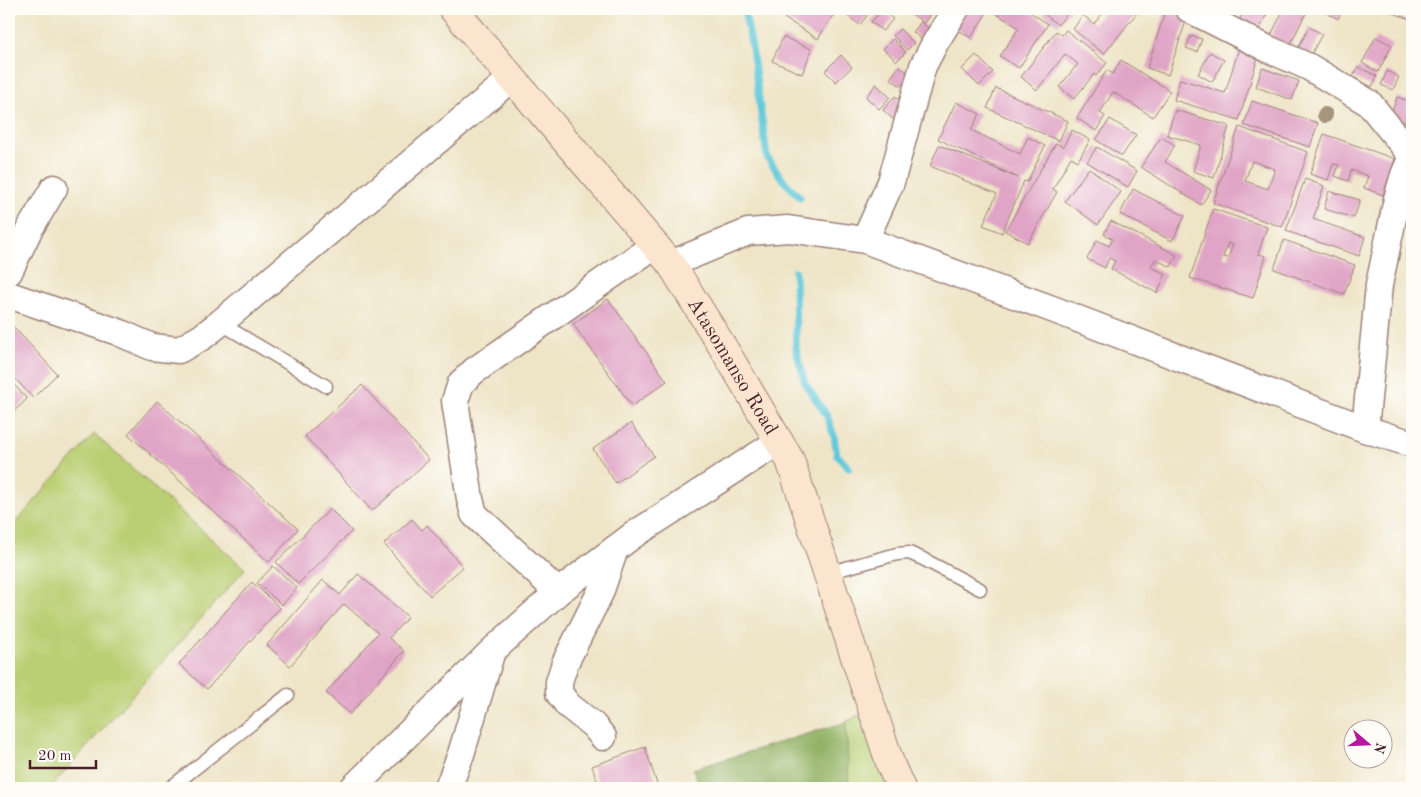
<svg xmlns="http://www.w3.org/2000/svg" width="1421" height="797" viewBox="0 0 1421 797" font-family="'Old Standard TT',serif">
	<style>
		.green { fill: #bacf73; stroke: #82774f }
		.forest { fill: #93b265; stroke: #6e6848 }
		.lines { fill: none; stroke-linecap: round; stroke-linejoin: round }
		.stream { stroke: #5fc8da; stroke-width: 7 }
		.building { fill: #e0a4c6; fill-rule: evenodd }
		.lane-casing { stroke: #9c8278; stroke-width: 15 }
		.street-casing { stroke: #9c8278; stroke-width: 29 }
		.secondary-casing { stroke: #9c8278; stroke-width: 30 }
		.lane { stroke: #fff; stroke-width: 12 }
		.street { stroke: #fff; stroke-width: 26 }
		.secondary { stroke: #fbe5cf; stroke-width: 28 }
		.tree { fill: #a6957d }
		.labels { text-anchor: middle; stroke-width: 4.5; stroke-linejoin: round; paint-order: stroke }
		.street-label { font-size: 20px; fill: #4a1f2b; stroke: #fdfcf7 }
	</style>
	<rect width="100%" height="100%" fill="#fdfcf7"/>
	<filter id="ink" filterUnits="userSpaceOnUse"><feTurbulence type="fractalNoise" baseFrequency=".02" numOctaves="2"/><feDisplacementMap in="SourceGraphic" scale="10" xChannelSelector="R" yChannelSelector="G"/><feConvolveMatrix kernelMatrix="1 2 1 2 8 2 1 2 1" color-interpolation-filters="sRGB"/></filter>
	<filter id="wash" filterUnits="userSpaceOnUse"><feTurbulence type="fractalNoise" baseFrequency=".0096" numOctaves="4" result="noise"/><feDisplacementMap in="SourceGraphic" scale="20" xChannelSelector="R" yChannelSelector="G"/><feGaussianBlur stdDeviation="1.12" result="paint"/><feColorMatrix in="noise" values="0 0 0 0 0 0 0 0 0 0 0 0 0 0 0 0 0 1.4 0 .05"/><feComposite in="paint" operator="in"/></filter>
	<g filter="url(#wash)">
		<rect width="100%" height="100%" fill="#eee4c6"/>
		<g class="green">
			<polygon points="94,434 245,569 50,788 9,788 9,530"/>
			<polygon points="865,712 887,788 849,788 846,722"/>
		</g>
		<polygon class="forest" points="846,722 849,788 701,788 693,769"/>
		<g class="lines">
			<g class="stream">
				<polyline points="744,9 752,48 767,157 783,180 800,197"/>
				<polyline points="795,271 796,349 805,383 827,416 834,436 837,455 849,468"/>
			</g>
		</g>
		<g id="blocks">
			<g class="building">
				<polygon points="767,9 787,9 785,15"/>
				<polygon points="790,9 829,9 835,12 818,39 784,18"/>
				<polygon points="851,9 870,9 871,10 860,25 846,15"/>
				<polygon points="905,9 934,9 924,23"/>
				<polygon points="967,9 989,9 971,38 955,28"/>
				<polygon points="994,9 1025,9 1048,24 1019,68 1000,56 1019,28 992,11"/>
				<polygon points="1046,9 1071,9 1058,25 1043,13"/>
				<polygon points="1106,9 1140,9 1104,54 1073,29 1083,15 1094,24"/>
				<polygon points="1245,9 1269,9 1259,30 1239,21"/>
				<polygon points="1284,9 1308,9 1288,49 1269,39"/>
				<polygon points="1319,9 1343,9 1338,19"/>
				<polygon points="1389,9 1412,9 1412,20 1388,11"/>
				<polygon points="882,10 893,19 883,31 871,22"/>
				<polygon points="1165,12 1187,18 1168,75 1147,68"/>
				<polygon points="921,22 930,30 922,40 913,32"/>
				<polygon points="1309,27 1322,34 1308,60 1295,54"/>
				<polygon points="900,29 914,43 907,50 893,36"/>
				<polygon points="1066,30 1107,63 1096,76 1094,74 1074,99 1059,87 1078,64 1065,54 1037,90 1021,77 1056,31 1062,35"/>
				<polygon points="1191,36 1202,39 1197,52 1186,48"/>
				<polygon points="783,37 812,49 802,74 772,61"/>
				<polygon points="1376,37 1392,45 1378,72 1362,63"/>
				<polygon points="893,39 906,52 897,61 883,49"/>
				<polygon points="1239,48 1259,54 1239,120 1174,100 1180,79 1225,93"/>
				<polygon points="1210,52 1224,60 1212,82 1198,74"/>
				<polygon points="841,55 852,67 836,82 825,71"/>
				<polygon points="976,55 993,72 979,86 962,69"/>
				<polygon points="1121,60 1170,91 1153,117 1113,92 1100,113 1105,116 1096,131 1077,118 1107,70 1113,74"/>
				<polygon points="899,66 910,74 901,86 890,79"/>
				<polygon points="1358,67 1377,76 1372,87 1353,77"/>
				<polygon points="1262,68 1299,81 1292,100 1256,87"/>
				<polygon points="1387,71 1399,77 1393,90 1381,85"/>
				<polygon points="1412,82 1412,96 1408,95"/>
				<polygon points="876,84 890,97 879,109 866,97"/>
				<polygon points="996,88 1068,121 1059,141 987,108"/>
				<polygon points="895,96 907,107 895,121 883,110"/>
				<polygon points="1397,97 1412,102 1412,125 1390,117"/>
				<polygon points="1252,101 1318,123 1310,147 1244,125"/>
				<polygon points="956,102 980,114 971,130 1020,154 1028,137 1045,146 1027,182 1024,181 1002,233 983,225 997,194 930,166 939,145 1018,178 938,139"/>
				<polygon points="1175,110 1229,126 1214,178 1193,171 1201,145 1167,135"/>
				<polygon points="1110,119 1136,135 1122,156 1096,140"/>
				<path d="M1239,127L1308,152L1282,227L1213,203ZM1252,161L1275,169L1268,189L1245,181Z"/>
				<polygon points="1072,130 1090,140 1078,161 1071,157 1053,189 1057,192 1028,243 1005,231 1056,143 1063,147"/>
				<polygon points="1324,134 1395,159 1383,195 1364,188 1368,176 1351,170 1348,181 1335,176 1339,165 1333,164 1328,180 1310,174"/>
				<polygon points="1161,137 1175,145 1165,162 1211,190 1201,205 1141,167"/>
				<polygon points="1097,147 1137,171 1128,187 1087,162"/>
				<polygon points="1089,168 1121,192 1098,225 1065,201"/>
				<polygon points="1305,179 1324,186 1313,219 1365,237 1359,256 1286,231"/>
				<polygon points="1133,189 1185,216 1172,241 1120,214"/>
				<polygon points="1329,191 1360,200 1354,218 1324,209"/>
				<path d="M1213,209L1267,227L1258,254L1266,256L1253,298L1190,278ZM1228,243L1233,245L1228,258L1223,257Z"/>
				<polygon points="1111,221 1177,255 1171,267 1155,259 1151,267 1166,274 1157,293 1111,269 1115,261 1109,258 1105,268 1087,259 1097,240 1109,246 1113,239 1104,234"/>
				<polygon points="1284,240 1355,265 1344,294 1274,269"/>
				<polygon points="1407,247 1412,247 1412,262 1406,262"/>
				<polygon points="1410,270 1412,271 1412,284 1409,283"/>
				<polygon points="608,299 667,381 632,406 573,324"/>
				<polygon points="9,322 57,374 33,398 9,372"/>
				<polygon points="9,379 27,399 9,416"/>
				<polygon points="362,385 429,460 372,511 305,436"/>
				<polygon points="157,401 298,529 269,562 128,434"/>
				<polygon points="631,423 654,456 616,483 593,449"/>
				<polygon points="330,509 352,531 298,584 276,562"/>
				<polygon points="412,519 422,530 427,525 463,567 430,596 384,544"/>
				<polygon points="273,566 297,588 282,605 257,583"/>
				<polygon points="358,574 408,617 389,638 404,651 350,714 326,693 378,633 344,604 290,666 267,645 323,580 340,595"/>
				<polygon points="252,582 280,608 207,689 179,664"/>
				<polygon points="645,747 658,787 654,788 600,788 592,766"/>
			</g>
		</g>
	</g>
	<g filter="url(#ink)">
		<use href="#blocks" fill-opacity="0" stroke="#9c8278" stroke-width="1"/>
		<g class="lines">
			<g class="lane-casing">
				<g id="lane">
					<polyline points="220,323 326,386"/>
					<polyline points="827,573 897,554 909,553 923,559 980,589"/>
					<polyline points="170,788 288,695"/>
				</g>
			</g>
			<g class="street-casing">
				<g id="street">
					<polyline points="1189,9 1268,49 1309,67 1369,103 1412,156"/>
					<polyline points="865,240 891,182 923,66 935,43 956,9"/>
					<polyline points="671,264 748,232 788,229 865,240 1052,309 1365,429 1412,444"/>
					<polyline points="9,272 29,230 54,188"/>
					<polyline points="9,295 118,332 152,347 179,350 202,337 220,323 512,78"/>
					<polyline points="1365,429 1379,285 1397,199 1404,175 1412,156"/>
					<polyline points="558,592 474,514 470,499 455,401 461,383 474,371 655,245"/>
					<polyline points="603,737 593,725 568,705 559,693 559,682 565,663 600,593 615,549"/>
					<polyline points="353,788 492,651 558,592 632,536 778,442"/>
					<polyline points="448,788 461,754 491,654"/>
				</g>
			</g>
			<g class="secondary-casing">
				<g id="secondary">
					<path id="s1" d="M453,9L671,264L724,349L790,460L891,766L901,788"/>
				</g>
			</g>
			<use href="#lane" class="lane"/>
			<use href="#street" class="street"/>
			<use href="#secondary" class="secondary"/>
		</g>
		<circle class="tree" cx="1325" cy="115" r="8"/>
	</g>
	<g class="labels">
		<g class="street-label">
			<text dy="7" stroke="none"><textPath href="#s1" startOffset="455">Atasomanso Road</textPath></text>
		</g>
	</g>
	<rect width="1421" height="797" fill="none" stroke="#fdfcf7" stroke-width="30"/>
	<g transform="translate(1368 744) rotate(109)"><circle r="24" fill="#fdfcf7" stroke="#b5a4a5"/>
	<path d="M0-4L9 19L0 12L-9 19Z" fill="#b5179e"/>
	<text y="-8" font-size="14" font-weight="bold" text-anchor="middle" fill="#4a1f2b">N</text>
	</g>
	<path d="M30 760v8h66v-8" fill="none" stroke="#4a1f2b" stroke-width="2.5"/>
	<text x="38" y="760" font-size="15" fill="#4a1f2b" stroke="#fdfcf7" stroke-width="4" paint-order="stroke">20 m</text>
</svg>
